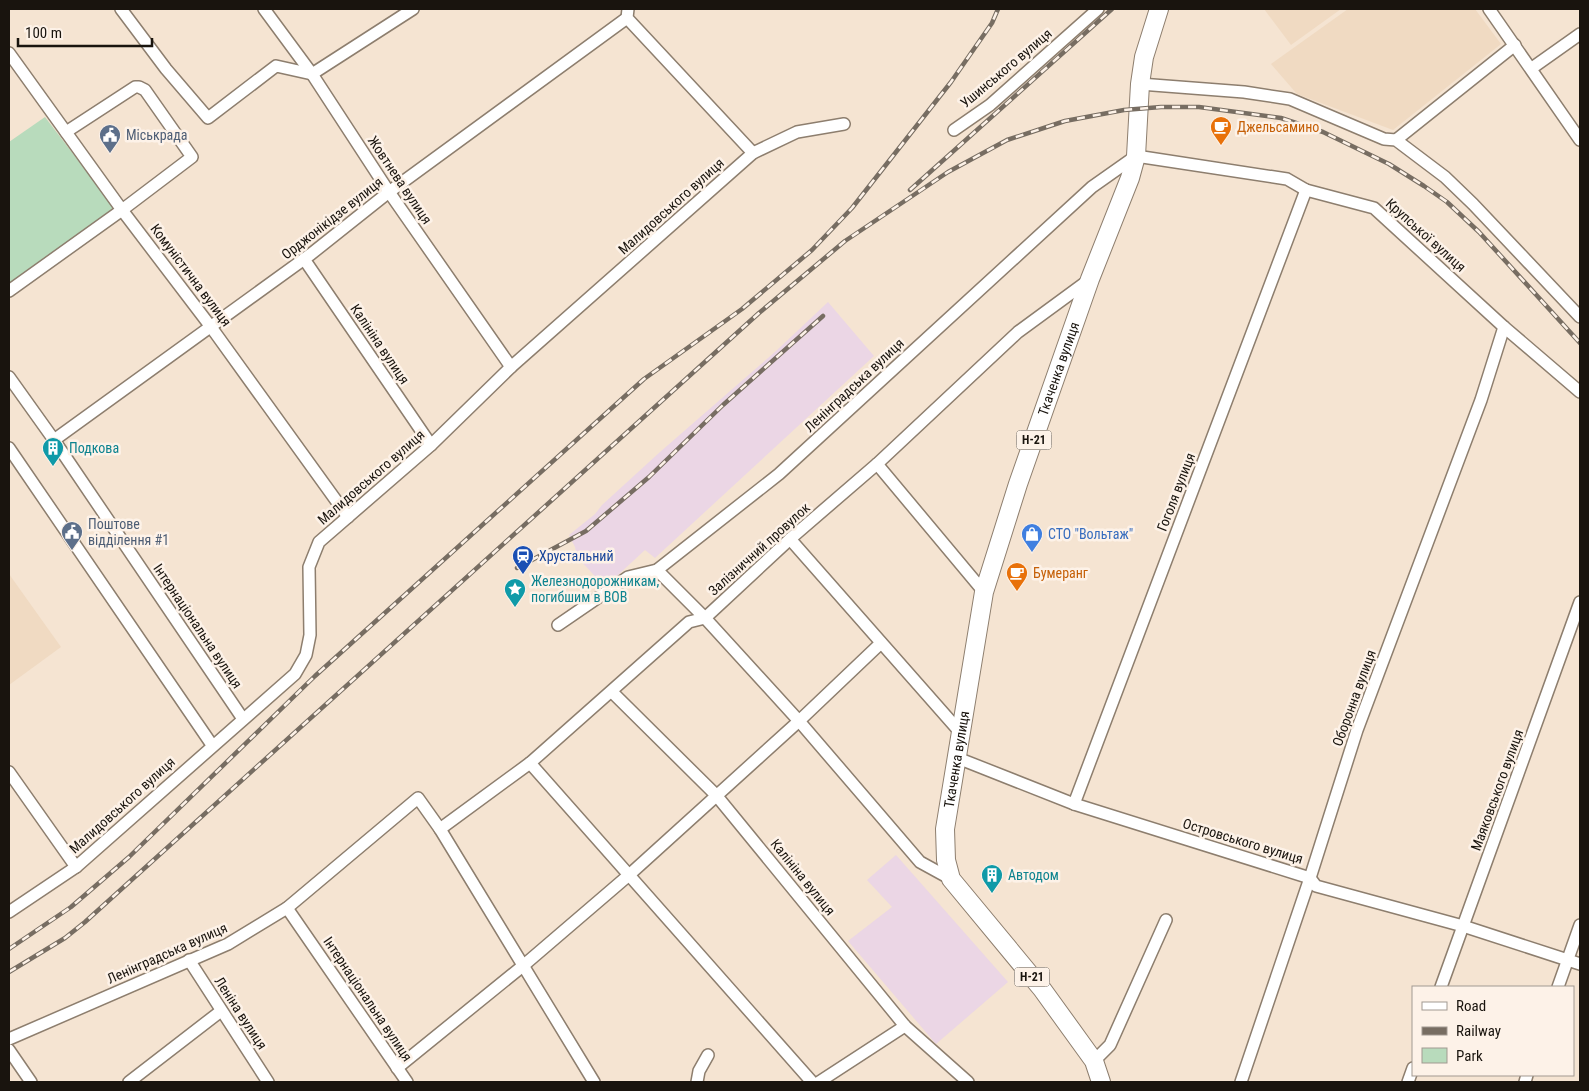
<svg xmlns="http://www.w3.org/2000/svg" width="1589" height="1091" viewBox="0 0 1589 1091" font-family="'Roboto Condensed',sans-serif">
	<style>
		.industrial { fill: #ebd6e5 }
		.built { fill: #f0dac2 }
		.green { fill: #b8dbbc }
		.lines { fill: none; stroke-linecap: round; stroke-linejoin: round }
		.minor-casing { stroke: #8d7e6e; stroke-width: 14 }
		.primary-casing { stroke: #8d7e6e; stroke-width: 20 }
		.minor { stroke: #fff; stroke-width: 11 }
		.primary { stroke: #fff; stroke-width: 18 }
		.rail-casing { stroke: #776d62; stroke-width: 4.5 }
		.rail { stroke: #fdf2e8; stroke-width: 2.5; stroke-dasharray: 8; stroke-linecap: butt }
		.labels { text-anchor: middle; stroke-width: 5; stroke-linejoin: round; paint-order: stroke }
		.shield { fill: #fdf2e8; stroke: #5d574f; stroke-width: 1 }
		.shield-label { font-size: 12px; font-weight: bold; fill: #19140e }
		.street-label { font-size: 14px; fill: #19140e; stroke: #fdf2e8 }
		.food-label { font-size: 14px; fill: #c56008; stroke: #fdf2e8; text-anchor: start }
		.service-label { font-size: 14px; fill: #4e5e75; stroke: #fdf2e8; text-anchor: start }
		.culture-label { font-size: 14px; fill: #0d838f; stroke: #fdf2e8; text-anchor: start }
		.shop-label { font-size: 14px; fill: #366cbe; stroke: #fdf2e8; text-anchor: start }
		.transit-label { font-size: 14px; fill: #164399; stroke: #fdf2e8; text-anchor: start }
	</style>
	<rect width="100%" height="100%" fill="#f5e4d2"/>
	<g class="industrial">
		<polygon points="828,302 874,356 655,558 645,550 605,587 577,557 575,547 569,535 595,514 602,505 660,452 776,351"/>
		<polygon points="896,855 1008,982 936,1044 848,941 892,907 867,880"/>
	</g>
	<g class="built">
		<polygon points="1264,9 1341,9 1291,45"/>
		<polygon points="1348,9 1475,9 1501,44 1393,130 1297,94 1271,64"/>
		<polygon points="9,574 61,647 9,685"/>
	</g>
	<polygon class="green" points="45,117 116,210 9,286 9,142"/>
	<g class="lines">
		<g class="minor-casing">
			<g id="minor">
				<polyline points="121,9 166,69 208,118 276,66 312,74 413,9"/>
				<polyline points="264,9 312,74 389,192 511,367"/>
				<polyline points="628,9 627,18 753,153"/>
				<polyline points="1489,9 1580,140"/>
				<polyline points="9,53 122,210 211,327 348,517"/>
				<polyline points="1532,68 1580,34"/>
				<polyline points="1140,84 1244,92 1290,99 1384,139 1396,140 1445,177 1473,204 1580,317"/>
				<polyline points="954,130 990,105 1098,9"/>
				<polyline points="1396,140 1515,45"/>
				<polyline points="304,259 431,445"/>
				<polyline points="9,291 122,210 192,157 145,90 139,87 135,87 66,132"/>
				<polyline points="9,377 54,440 243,719"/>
				<polyline points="54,440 311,254 389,192 627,18"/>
				<polyline points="9,448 212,745"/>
				<polyline points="877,464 984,592"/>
				<polyline points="790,539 960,732"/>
				<polyline points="657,570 705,618 799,721 920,862 951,879"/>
				<polyline points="558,625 628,577 657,570 779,474 1092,187 1136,156 1287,179 1306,190 1374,208 1504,327 1580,392"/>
				<polyline points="612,692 716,795 905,1026 968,1082"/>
				<polyline points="955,757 1074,804 1310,878 1316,886 1463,926 1580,964"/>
				<polyline points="530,763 812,1082"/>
				<polyline points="9,772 76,867"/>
				<polyline points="1074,804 1306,190"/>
				<polyline points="440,829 530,763 689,622 705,618 790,539 877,464 1018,332 1089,280"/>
				<polyline points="287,908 407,1082"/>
				<polyline points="9,912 76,867 295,674 306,655 310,635 309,567 319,542 431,445 511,367 753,153 797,132 844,124"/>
				<polyline points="189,960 268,1082"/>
				<polyline points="1441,987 1580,602"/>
				<polyline points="1558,987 1580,925"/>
				<polyline points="9,1039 228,944 287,908 418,798 440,829 594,1082"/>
				<polyline points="9,1050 31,1082"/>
				<polyline points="1094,1061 1110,1045 1166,920"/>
				<polyline points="397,1068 524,965 629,875 799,721 881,643"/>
				<polyline points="129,1082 221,1011"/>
				<polyline points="697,1082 699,1071 708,1055"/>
				<polyline points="819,1082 905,1026"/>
				<polyline points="1241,1082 1310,878 1357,730 1481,400 1504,327"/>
				<polyline points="1408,1082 1413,1068"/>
				<polyline points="1525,1082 1527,1075"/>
			</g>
		</g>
		<g class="primary-casing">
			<g id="primary">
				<path id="s1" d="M1101,1082L1094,1061L1042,989L951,879L946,860L945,829L984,592L1018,484L1090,279L1130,178L1136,156L1140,84L1144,57L1159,9"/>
			</g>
		</g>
		<use href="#minor" class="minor"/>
		<use href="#primary" class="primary"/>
		<g class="rail-casing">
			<g id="rail">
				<polyline points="910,190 1112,9"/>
				<polyline points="517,568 586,531 649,477 723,405 823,316"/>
				<polyline points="9,949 71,907 129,857 315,676 644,379 742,309 812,250 852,208 951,82 992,23 998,9"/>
				<polyline points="9,972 65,938 85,922 759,313 845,241 948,172 1007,140 1065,121 1124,110 1161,107 1199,107 1281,118 1323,132 1389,164 1424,186 1447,202 1479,232 1580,343"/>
			</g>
		</g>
		<use href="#rail" class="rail"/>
	</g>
	<defs>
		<g id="cafe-pin" transform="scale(1.125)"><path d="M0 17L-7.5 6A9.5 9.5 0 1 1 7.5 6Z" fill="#e8710a" stroke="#fdf2e8"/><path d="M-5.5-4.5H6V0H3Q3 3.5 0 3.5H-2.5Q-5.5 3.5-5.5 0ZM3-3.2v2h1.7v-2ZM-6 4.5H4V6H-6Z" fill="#fff"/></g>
		<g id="civic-pin" transform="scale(1.125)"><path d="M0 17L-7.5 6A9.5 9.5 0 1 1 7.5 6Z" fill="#5c6f8a" stroke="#fdf2e8"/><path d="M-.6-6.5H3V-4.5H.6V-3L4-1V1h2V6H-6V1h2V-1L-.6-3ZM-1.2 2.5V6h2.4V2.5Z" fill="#fff"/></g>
		<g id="building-pin" transform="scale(1.125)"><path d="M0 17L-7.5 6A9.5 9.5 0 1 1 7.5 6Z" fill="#0f9aa8" stroke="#fdf2e8"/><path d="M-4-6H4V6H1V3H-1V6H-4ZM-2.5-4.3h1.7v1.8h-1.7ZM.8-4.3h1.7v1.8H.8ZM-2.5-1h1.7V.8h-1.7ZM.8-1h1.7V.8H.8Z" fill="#fff"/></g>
		<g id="shop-pin" transform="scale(1.125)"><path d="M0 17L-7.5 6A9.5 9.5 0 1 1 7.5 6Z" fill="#3f7fe0" stroke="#fdf2e8"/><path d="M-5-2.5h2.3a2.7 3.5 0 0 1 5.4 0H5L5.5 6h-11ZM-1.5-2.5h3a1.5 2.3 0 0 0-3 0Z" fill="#fff"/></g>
		<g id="station-pin" transform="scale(1.125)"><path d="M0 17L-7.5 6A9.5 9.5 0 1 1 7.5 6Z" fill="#1a4fb4" stroke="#fdf2e8"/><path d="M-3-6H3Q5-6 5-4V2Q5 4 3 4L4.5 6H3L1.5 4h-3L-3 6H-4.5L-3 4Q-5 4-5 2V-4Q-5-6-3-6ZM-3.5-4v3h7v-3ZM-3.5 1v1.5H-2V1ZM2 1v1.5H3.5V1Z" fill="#fff"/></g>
		<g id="sight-pin" transform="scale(1.125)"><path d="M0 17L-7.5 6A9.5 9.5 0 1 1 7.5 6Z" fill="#0f9aa8" stroke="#fdf2e8"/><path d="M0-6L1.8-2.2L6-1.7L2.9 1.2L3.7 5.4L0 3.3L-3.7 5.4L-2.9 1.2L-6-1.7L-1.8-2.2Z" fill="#fff"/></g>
	</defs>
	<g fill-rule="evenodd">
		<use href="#cafe-pin" x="1221" y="127"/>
		<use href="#civic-pin" x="110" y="135"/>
		<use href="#building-pin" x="53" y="448"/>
		<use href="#civic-pin" x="72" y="532"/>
		<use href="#shop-pin" x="1032" y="534"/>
		<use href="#station-pin" x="523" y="556"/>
		<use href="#cafe-pin" x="1017" y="573"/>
		<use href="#sight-pin" x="515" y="589"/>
		<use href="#building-pin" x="992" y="875"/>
	</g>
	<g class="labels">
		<g class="shield">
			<rect x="1016.5" y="430.5" width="35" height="19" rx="4"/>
			<rect x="1014.5" y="967.5" width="35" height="19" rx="4"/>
		</g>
		<g class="shield-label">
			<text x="1034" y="444">Н-21</text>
			<text x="1032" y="981">Н-21</text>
		</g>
		<g class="street-label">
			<text transform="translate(1006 68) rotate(-40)" y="5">Ушинського вулиця</text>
			<text transform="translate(400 180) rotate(56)" y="5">Жовтнева вулиця</text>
			<text transform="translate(671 206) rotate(-42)" y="5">Малидовського вулиця</text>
			<text transform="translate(332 218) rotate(-38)" y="5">Орджонікідзе вулиця</text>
			<text transform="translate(1426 235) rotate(42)" y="5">Крупської вулиця</text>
			<text transform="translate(191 275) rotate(53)" y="5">Комуністична вулиця</text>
			<text transform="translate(380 344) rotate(56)" y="5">Калініна вулиця</text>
			<text dy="5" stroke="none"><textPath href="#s1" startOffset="780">Ткаченка вулиця</textPath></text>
			<text transform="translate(854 385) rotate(-43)" y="5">Ленінградська вулиця</text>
			<text transform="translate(371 477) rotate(-41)" y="5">Малидовського вулиця</text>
			<text transform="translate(1176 492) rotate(-69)" y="5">Гоголя вулиця</text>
			<text transform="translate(759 549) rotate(-42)" y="5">Залізничний провулок</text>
			<text transform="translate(198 626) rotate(56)" y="5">Інтернаціональна вулиця</text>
			<text transform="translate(1354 698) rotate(-70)" y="5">Оборонна вулиця</text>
			<text dy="5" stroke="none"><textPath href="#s1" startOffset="375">Ткаченка вулиця</textPath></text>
			<text transform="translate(1497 790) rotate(-70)" y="5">Маяковського вулиця</text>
			<text transform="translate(122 805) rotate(-42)" y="5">Малидовського вулиця</text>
			<text transform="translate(1243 841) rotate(17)" y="5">Островського вулиця</text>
			<text transform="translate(803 877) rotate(51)" y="5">Калініна вулиця</text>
			<text transform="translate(167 953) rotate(-24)" y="5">Ленінградська вулиця</text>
			<text transform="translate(368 999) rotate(56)" y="5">Інтернаціональна вулиця</text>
			<text transform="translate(241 1013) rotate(57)" y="5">Леніна вулиця</text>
		</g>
		<g class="food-label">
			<text x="1237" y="132">Джельсамино</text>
			<text x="1033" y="578">Бумеранг</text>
		</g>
		<g class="service-label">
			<text x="126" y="140">Міськрада</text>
			<text x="88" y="529">Поштове<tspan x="88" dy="16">відділення #1</tspan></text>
		</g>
		<g class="culture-label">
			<text x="69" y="453">Подкова</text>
			<text x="531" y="586">Железнодорожникам,<tspan x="531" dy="16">погибшим в ВОВ</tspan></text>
			<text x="1008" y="880">Автодом</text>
		</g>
		<g class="shop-label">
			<text x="1048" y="539">СТО "Вольтаж"</text>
		</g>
		<g class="transit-label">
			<text x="539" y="561">Хрустальний</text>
		</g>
	</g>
	<rect width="1589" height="1091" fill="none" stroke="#19140e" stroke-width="20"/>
	<rect x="1412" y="986" width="162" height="90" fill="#fdf2e8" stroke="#a29991"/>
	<rect x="1422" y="1002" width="25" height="8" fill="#ffffff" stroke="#a29991"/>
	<text x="1456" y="1011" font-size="15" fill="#19140e">Road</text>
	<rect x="1422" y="1027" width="25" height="8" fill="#776d62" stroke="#a29991"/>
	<text x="1456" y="1036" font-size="15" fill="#19140e">Railway</text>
	<rect x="1422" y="1048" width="25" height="15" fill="#b8dbbc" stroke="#a29991"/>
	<text x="1456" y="1061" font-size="15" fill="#19140e">Park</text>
	<path d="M18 38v8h134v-8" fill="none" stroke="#19140e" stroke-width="2.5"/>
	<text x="25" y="38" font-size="15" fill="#19140e" stroke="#fdf2e8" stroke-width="4" paint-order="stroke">100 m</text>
</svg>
